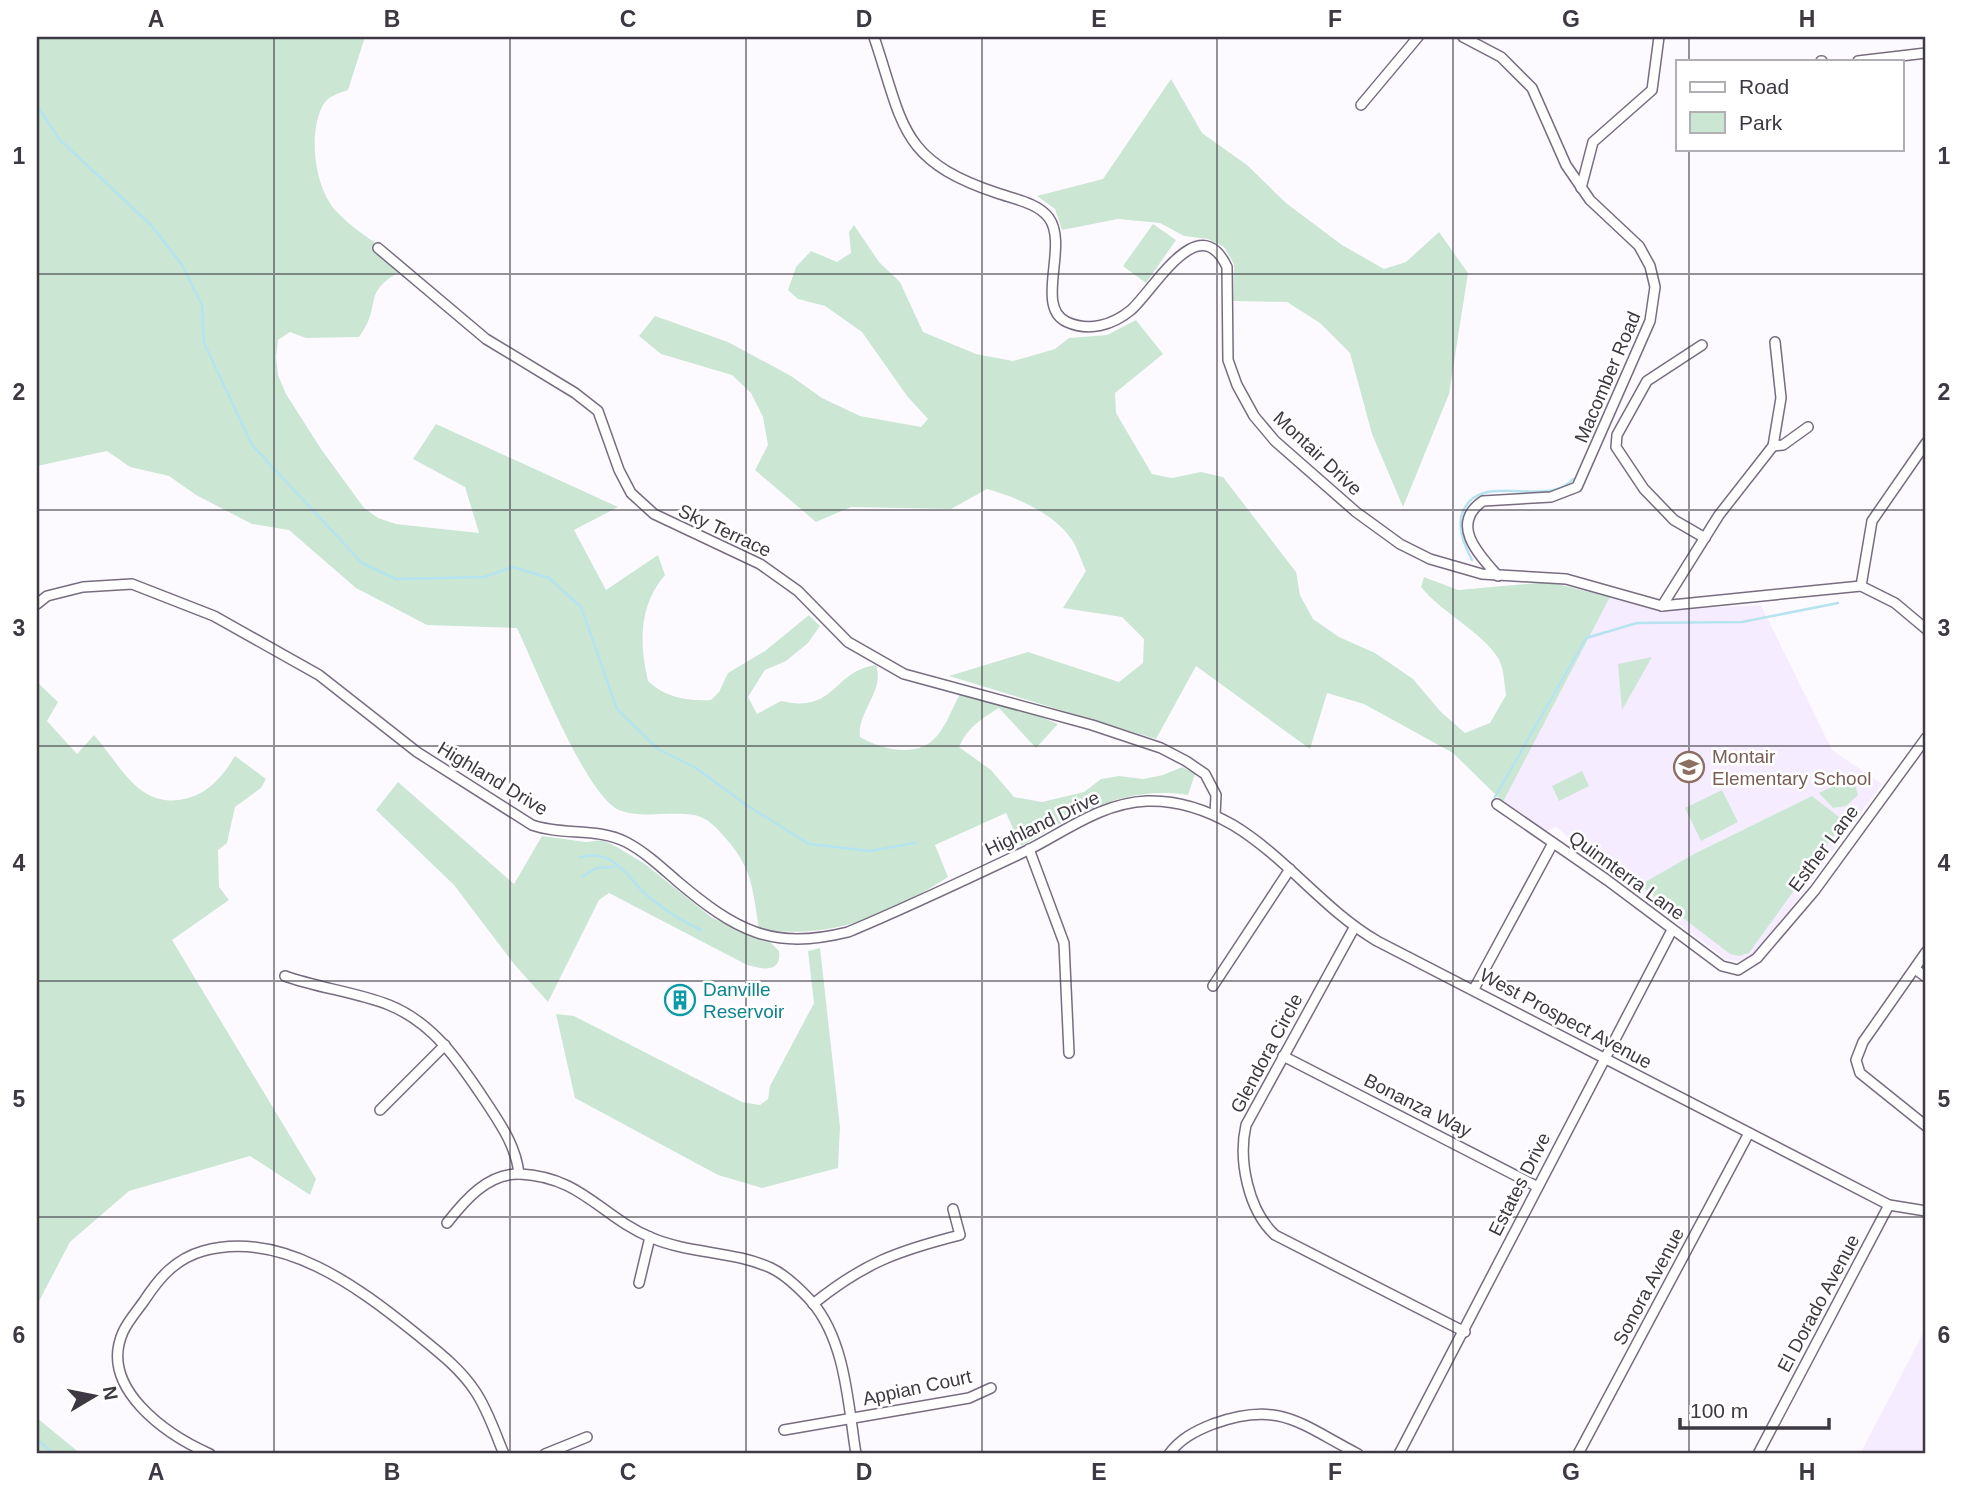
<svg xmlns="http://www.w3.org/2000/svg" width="1963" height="1491" viewBox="0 0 1963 1491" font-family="Arial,sans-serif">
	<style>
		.built { fill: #f6ecff }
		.green { fill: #cbe7d4 }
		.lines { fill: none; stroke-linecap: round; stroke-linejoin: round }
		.stream { stroke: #b5e3ef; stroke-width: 2.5 }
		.street-casing { stroke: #776c80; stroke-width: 12 }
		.street { stroke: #fff; stroke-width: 9 }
		.grid { fill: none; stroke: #3d3841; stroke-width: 2; stroke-opacity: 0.55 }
		.labels { text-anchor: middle; stroke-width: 5; stroke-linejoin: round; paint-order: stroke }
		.street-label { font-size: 19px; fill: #3d3841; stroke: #fff }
		.education-label { font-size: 19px; fill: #785e54; stroke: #fff; text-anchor: start }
		.culture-label { font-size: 19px; fill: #0d838f; stroke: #fff; text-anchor: start }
		.neatline { fill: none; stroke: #3d3841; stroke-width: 2.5 }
		.grid-label { font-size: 23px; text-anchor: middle; font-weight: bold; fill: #3d3841 }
	</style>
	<rect width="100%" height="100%" fill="#fdfaff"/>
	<g class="built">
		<polygon points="1610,597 1655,610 1761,605 1832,750 1882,784 1764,945 1750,958 1738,961 1727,960 1579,848 1560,830 1556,827 1543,833 1503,802"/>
		<polygon points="1926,1327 1926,1454 1860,1454 1903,1372"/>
	</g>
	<g class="green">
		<path d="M37,37H365L348,90C337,94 327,96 322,107C308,136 315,188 336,211C356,233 387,249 410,267C357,291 385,303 359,337L306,338L290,332L278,340L276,357L278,375L286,394L321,449L364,508L378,518L396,524L479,533L465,487L413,459L436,424L618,507L574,530L606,590L658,555L665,575C639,605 639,643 648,681C667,698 686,701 711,700L719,692L728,673L765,651L809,615L820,626L808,643L786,661L765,670L748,697L757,714L781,701C836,714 832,671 876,665C885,692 857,711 860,737C880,749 913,757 932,741C945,730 952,708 960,694L1020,708L1058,724L1036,748L999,708C982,718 967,728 959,747L991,770L1014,797L1042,802L1084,792L1101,779L1119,776L1143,779L1163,775L1182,767L1195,774L1188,795C1123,785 1075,815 1021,846L1006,813L935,845L948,877C887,916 832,940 759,929C752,884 752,866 720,832C713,824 705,817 694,815C671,811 640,819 619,810C586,796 534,664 517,628L427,625L356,588L289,530L252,524L196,495L169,476L130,467L107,451L37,466Z"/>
		<polygon points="1171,79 1202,133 1247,165 1286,203 1342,245 1384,269 1406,262 1439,232 1468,273 1449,394 1403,507 1372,434 1350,353 1320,323 1287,302 1233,301 1234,264 1224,247 1208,239 1184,236 1160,223 1118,219 1062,230 1055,209 1037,196 1103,179"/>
		<polygon points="1153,224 1176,240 1146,283 1123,266"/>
		<path d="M854,225L879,262L900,282L923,332L976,354L1013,361L1055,349L1069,338L1107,335L1136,320L1163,354L1115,393L1116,413L1152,474L1172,478L1201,472L1223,477L1296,572L1300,595L1313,619L1339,637L1375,653L1413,679L1441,712L1465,733L1490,723L1506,695C1504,684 1504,667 1498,658C1482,632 1442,613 1421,587L1424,577L1458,590L1549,582L1610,597L1503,802L1453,753L1364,704L1327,693L1310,749L1196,666L1156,739L949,676L1028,652L1119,682L1143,663L1144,639L1122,617L1063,608L1086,571C1081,561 1078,549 1072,540C1054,513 1016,497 987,489L951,509L851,507L816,522L755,470L768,445L763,417L751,393L732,375L661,354L639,336L655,316L728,342L791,376L822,398L860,416L921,427L928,419L907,396L862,332L825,306L798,299L788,290L796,267L811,251L837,262L851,253L849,232Z"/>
		<polygon points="1652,657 1622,710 1618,664"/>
		<path d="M37,682L58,702L47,721L77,754L94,735C120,764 138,809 184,799C208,794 223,776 235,756L266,779L261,788L235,807L227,843L218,850L219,887L229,900L172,940L316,1179L310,1195L250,1156L129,1191L70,1242L37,1305Z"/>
		<polygon points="1582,771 1589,786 1559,801 1552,786"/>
		<polygon points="1853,777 1858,795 1846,806 1833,808 1819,793"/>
		<path d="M398,782L514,884L542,836L586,842L603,840L617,847L645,864L711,917L754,938L770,942L779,951C782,974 762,969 747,965L609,893L599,900L548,1002L514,964L454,885L376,810Z"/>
		<polygon points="1722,790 1738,822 1701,841 1685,808"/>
		<polygon points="1812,796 1844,821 1749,953 1739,956 1730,954 1640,885 1694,854"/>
		<polygon points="820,948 840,1127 838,1168 762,1188 718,1175 575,1098 556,1014 574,1016 742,1102 760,1105 768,1099 770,1086 814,1003 808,951"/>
		<polygon points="37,1418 81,1454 37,1454"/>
	</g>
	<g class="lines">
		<g class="stream">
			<polyline points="37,106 60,140 152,226 182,265 202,305 204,343 252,445 362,563 396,579 484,577 513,567 549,578 581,607 617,709 658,749 696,768 745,804 809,844 870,851 915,843"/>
			<path d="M1472,560C1465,547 1457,529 1462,514C1477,468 1547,510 1573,479"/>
			<polyline points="1495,797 1586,638 1637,623 1742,622 1838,603"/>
			<path d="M580,857C616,848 626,878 650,898C665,910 683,922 701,930"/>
			<polyline points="582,877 596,868 614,867"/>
			<polyline points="37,1439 54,1454"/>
		</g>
		<g class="street-casing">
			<g id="street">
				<path d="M874,37C904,126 899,160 997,193C1014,199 1038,203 1049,218C1069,246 1034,307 1067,322C1089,332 1113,325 1131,310C1154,290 1199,207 1227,267L1228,360L1237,385L1254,416L1275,441L1356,512L1400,544L1430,559L1482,574L1566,579L1662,606L1861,586L1895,603L1926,629"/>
				<path d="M1463,37L1501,57L1532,88L1566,165L1590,200L1639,246L1650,266L1655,287L1650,321L1577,487L1551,497L1483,501C1449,524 1479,555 1498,576"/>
				<polyline points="1821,61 1822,61"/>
				<polyline points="1858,61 1926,53"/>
				<polyline points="1361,105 1418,37"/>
				<polyline points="1581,188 1593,142 1652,90 1659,37"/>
				<polyline points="378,248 486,339 575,393 598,411 619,470 631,493 654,514 760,564 798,591 848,642 904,674 1092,725 1161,748 1186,761 1205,774 1216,795 1215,815"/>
				<polyline points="1702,345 1647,381 1617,435 1616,447 1644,489 1674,520 1705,538"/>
				<polyline points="1773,446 1783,445 1808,427"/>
				<polyline points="1861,586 1872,521 1926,443"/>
				<path d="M37,604L47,596L83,587L132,584L214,616L319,675L417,752L532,825C563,836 596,827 626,842C645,852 661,867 677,881C735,930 771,951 848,932C908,907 967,879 1026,851C1066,831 1101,803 1147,801C1178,800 1207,810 1233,825C1286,857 1324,910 1377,941L1889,1205L1926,1211"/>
				<polyline points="1662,606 1719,515 1773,446 1781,398 1775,342"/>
				<polyline points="1497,804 1607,880 1722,966 1738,970 1757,958 1815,890 1926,738"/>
				<polyline points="1029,849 1064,943 1069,1053"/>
				<path d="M1354,928L1246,1125C1238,1160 1248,1210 1275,1235L1465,1332"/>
				<polyline points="1926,952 1863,1042 1856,1060 1860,1073 1926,1126"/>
				<polyline points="1915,969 1926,977"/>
				<path d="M285,976C318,988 356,992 389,1005C434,1023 460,1063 486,1102C501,1125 516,1146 519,1174"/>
				<polyline points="1213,986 1290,869"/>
				<polyline points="1474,989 1553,843"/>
				<polyline points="1283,1056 1536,1186"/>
				<polyline points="380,1110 445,1045"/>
				<path d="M447,1223C465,1200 488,1173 520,1174C582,1177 601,1217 652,1238C690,1254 734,1251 771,1268C786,1275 801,1290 812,1302C846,1342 848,1405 856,1454"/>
				<polyline points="639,1283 650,1237"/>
				<path d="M813,1304C864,1263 897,1251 960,1235L953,1209"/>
				<polyline points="784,1430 969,1398 991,1388"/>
				<path d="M210,1454C167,1435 98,1388 123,1332C128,1321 137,1311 144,1301C159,1278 175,1259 203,1251C281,1229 358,1287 414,1332C436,1350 459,1367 475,1391C488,1410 495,1433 504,1454"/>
				<polyline points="545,1454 587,1437"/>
				<path d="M1169,1454C1180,1439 1195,1431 1213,1424C1280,1400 1300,1424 1358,1454"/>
				<polyline points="1399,1454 1672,930"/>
				<polyline points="1578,1454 1749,1133"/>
				<polyline points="1758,1454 1889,1205"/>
			</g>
		</g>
		<use href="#street" class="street"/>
	</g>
	<path class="grid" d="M274,37V1454M510,37V1454M746,37V1454M982,37V1454M1217,37V1454M1453,37V1454M1689,37V61M1689,149V1454M37,274H1926M37,510H1926M37,746H1926M37,981H1926M37,1217H1926"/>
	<defs>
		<g id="school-ring" transform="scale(1.575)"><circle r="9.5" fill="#fff" stroke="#8d6e63" stroke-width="1.5"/><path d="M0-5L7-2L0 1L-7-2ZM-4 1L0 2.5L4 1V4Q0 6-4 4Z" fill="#8d6e63"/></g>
		<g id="building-ring" transform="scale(1.575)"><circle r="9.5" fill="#fff" stroke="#0f9aa8" stroke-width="1.5"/><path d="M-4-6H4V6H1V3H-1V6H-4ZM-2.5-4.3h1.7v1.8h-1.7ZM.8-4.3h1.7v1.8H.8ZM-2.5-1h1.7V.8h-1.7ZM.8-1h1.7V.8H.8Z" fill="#0f9aa8"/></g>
	</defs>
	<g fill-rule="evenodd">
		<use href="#school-ring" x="1689" y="767"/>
		<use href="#building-ring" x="680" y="1000"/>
	</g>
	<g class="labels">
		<g class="street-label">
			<text transform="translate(1607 377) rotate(-67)" y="7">Macomber Road</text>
			<text transform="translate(1318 453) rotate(43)" y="7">Montair Drive</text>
			<text transform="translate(725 530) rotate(25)" y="7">Sky Terrace</text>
			<text transform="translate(493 778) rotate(31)" y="7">Highland Drive</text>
			<text transform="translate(1042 823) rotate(-26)" y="7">Highland Drive</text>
			<text transform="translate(1823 848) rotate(-53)" y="7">Esther Lane</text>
			<text transform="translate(1627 875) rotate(36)" y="7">Quinnterra Lane</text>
			<text transform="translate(1566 1018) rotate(28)" y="7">West Prospect Avenue</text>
			<text transform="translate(1266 1053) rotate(-62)" y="7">Glendora Circle</text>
			<text transform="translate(1418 1105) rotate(27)" y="7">Bonanza Way</text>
			<text transform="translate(1519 1184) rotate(-63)" y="7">Estates Drive</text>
			<text transform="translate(1648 1286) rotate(-62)" y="7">Sonora Avenue</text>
			<text transform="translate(1818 1303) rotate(-62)" y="7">El Dorado Avenue</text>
			<text transform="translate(917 1387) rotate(-12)" y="7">Appian Court</text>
		</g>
		<g class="education-label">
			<text x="1712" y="763">Montair<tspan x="1712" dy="22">Elementary School</tspan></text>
		</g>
		<g class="culture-label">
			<text x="703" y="996">Danville<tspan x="703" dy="22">Reservoir</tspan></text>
		</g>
	</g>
	<rect width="1963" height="1491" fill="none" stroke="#ffffff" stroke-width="77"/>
	<rect x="1676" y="60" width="228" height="91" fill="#ffffff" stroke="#b1afb3" stroke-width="2"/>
	<rect x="1690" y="82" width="35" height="10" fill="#ffffff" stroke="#b1afb3" stroke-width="2"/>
	<text x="1739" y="94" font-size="21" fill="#3d3841">Road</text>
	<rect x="1690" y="112" width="35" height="21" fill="#cbe7d4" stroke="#b1afb3" stroke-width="2"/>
	<text x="1739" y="130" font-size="21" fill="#3d3841">Park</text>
	<g transform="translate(94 1396) rotate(80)" stroke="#ffffff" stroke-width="5" paint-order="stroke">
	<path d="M0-5L12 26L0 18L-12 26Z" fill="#3d3841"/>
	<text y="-10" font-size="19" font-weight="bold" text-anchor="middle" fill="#3d3841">N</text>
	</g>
	<path d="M1680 1418v10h149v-10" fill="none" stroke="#3d3841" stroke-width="3.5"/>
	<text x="1690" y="1418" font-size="21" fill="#3d3841" stroke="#ffffff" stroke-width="5" paint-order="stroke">100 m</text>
	<rect x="38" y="38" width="1886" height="1414" class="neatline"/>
	<g class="grid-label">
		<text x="156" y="27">A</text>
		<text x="392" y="27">B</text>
		<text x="628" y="27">C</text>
		<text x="864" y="27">D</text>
		<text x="1099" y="27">E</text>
		<text x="1335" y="27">F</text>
		<text x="1571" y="27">G</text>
		<text x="1807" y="27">H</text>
		<text x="19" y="164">1</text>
		<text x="1944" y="164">1</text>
		<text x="19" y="400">2</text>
		<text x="1944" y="400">2</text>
		<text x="19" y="636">3</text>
		<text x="1944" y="636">3</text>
		<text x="19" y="871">4</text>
		<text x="1944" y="871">4</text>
		<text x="19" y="1107">5</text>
		<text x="1944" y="1107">5</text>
		<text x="19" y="1343">6</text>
		<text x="1944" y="1343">6</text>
		<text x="156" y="1480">A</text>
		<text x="392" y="1480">B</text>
		<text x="628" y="1480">C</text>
		<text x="864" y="1480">D</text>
		<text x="1099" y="1480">E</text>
		<text x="1335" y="1480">F</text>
		<text x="1571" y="1480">G</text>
		<text x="1807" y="1480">H</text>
	</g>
</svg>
